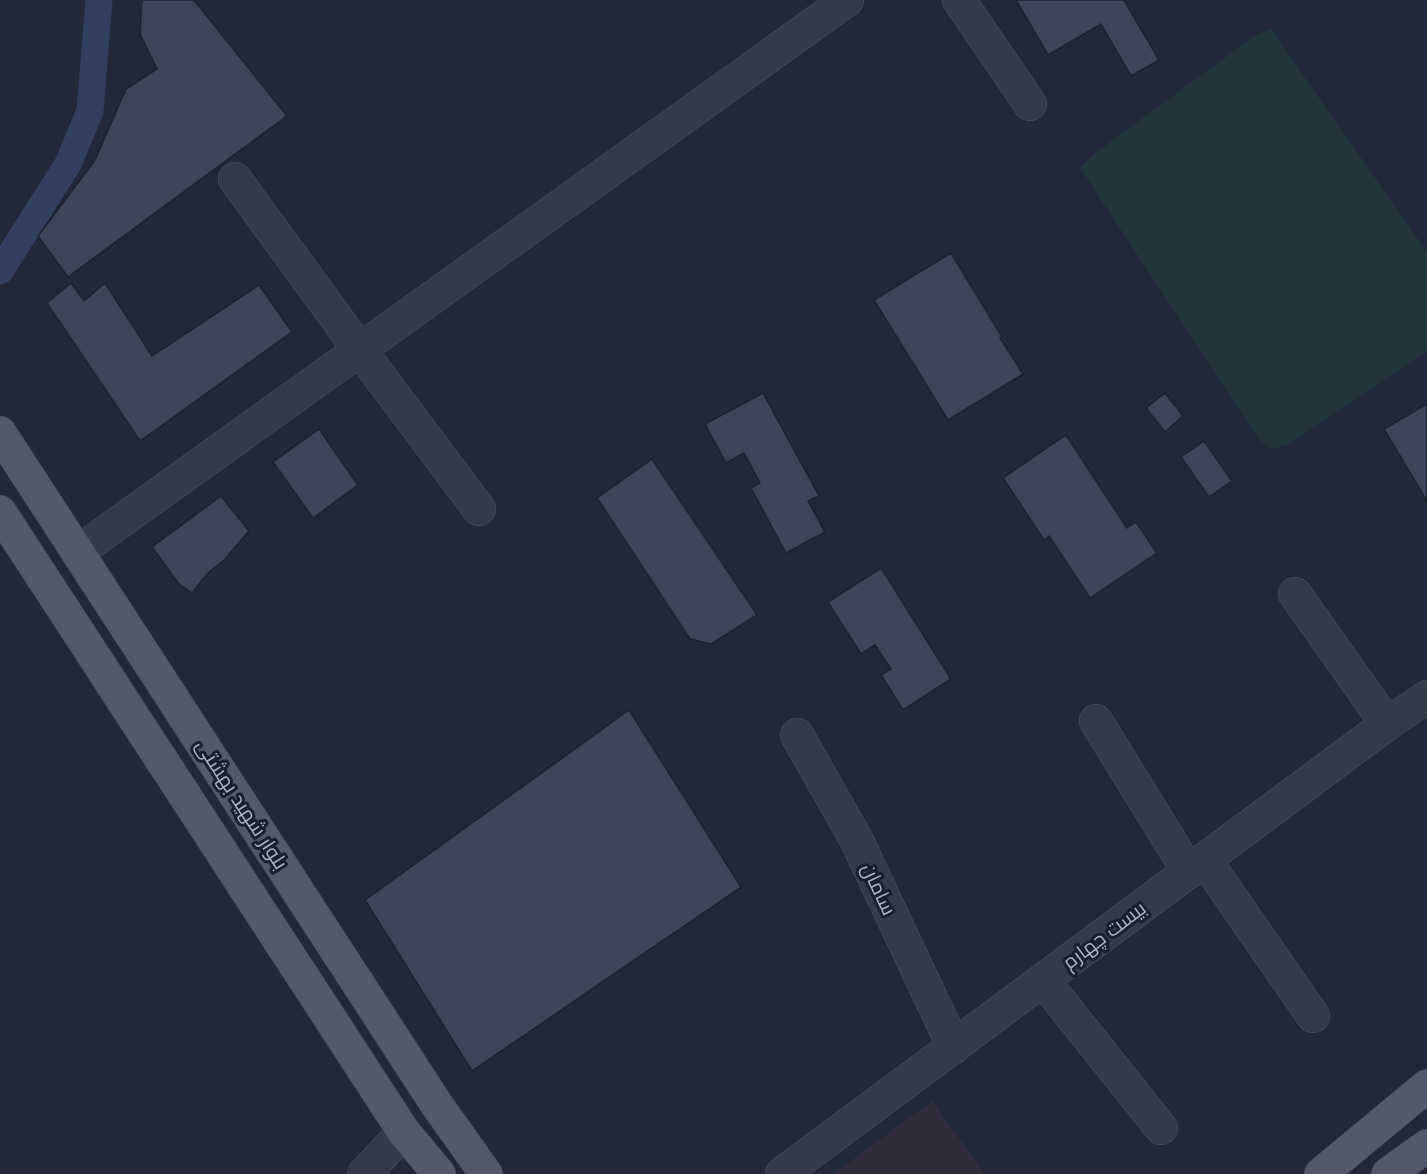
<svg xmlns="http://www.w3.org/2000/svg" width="1427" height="1174" viewBox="0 0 1427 1174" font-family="Helvetica,Cairo,sans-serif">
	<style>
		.medical { fill: #302c3b }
		.green { fill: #22353a }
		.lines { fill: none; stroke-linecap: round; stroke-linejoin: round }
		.canal { stroke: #323f5f; stroke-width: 27 }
		.building { fill: #3c4559; stroke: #1b2130; stroke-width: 1.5 }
		.minor-casing { stroke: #4f5564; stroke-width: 34 }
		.major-casing { stroke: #3d4353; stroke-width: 34 }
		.minor { stroke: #343a4a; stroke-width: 33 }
		.major { stroke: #52596a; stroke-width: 33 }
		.labels { text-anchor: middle; stroke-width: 6; stroke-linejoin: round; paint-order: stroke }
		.street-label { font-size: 20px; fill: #afb5c6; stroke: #191f2e }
	</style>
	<rect width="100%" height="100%" fill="#202839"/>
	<polygon class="medical" points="932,1101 985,1174 833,1174"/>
	<polygon class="green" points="1271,29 1427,252 1427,351 1286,446 1269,449 1259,439 1080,168 1094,154 1254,36"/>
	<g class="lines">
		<polyline class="canal" points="0,271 68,164 90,111 99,0"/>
	</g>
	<g class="building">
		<polygon points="142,0 194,0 287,116 68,277 38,236 95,160 126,89 157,69 140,34"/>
		<polygon points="1016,0 1124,0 1159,60 1131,76 1101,24 1048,55"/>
		<polygon points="951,253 1002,337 1000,338 1023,374 948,420 874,300"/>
		<polygon points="71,283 84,301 105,283 152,356 259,285 292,332 140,441 47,303"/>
		<polygon points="763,393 819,496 808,501 825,532 786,553 751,488 760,483 744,453 726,463 705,424"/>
		<polygon points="1165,393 1183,416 1165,432 1146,408"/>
		<polygon points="1427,404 1427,501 1384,429"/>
		<polygon points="319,429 358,485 313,518 273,462"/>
		<polygon points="1066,435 1127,528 1136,522 1157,553 1090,598 1049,536 1044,540 1003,478"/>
		<polygon points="1204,441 1232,481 1209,497 1181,457"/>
		<polygon points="652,459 757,615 711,644 690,639 597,498"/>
		<polygon points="221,496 249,531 224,560 207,574 192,593 179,584 152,547"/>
		<polygon points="881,568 951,679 903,710 881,675 891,669 875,645 861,654 828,602"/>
		<polygon points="629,710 741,887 472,1071 365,900"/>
	</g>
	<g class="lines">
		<g class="minor-casing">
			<g id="minor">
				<polyline points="959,0 1030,104"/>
				<polyline points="235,179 359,349 479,509"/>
				<polyline points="78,552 847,0"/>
				<polyline points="1295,594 1387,724"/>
				<polyline points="1096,721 1189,872"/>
				<polyline points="797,735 856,839 954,1047"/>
				<polyline points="1205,860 1313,1016"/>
				<polyline points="1043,980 1161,1128"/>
				<polyline points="364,1174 404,1132"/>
				<polyline points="782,1174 1387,724 1427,697"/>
			</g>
		</g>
		<g class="major-casing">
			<g id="major">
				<polyline points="0,433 437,1105 486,1174"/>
				<polyline points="0,512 404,1132 439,1174"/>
				<polyline points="1321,1174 1427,1086"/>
				<polyline points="1388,1174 1427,1146"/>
			</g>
		</g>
		<use href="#minor" class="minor"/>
		<use href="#major" class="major"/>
	</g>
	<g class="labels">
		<g class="street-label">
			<text transform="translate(242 804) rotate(57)" y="7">بلوار شهید بهشتی</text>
			<text transform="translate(879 889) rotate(65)" y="7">سامان</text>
			<text transform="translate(1104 935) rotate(-37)" y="7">بیست چهارم</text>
		</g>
	</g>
</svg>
